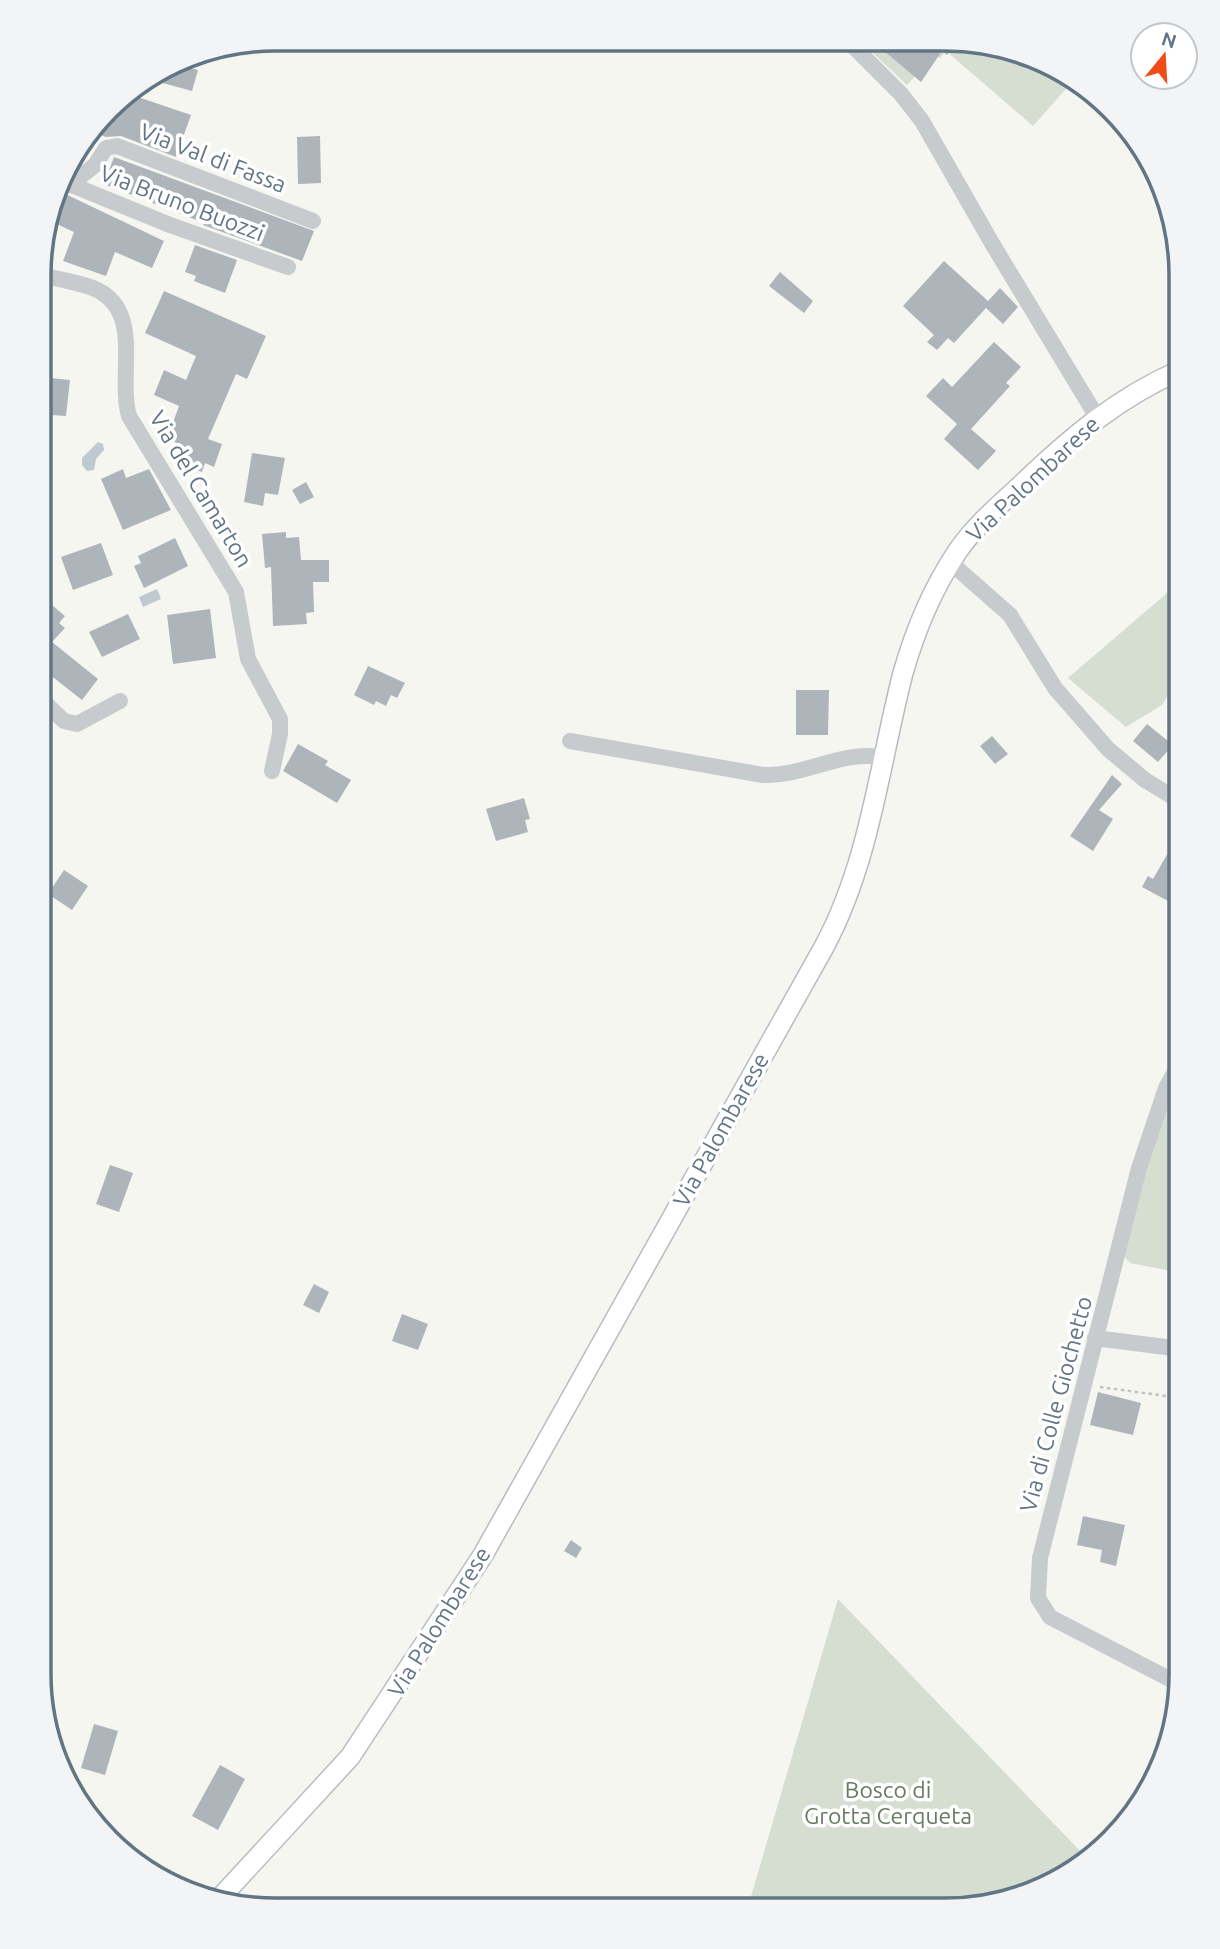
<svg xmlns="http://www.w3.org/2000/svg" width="1220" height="1949" viewBox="0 0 1220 1949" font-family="Ubuntu,sans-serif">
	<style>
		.green { fill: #d6ded2 }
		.water { fill: #becacf }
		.building { fill: #adb5ba }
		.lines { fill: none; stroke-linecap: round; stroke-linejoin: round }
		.major-casing { stroke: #b8bcc0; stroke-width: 22 }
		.path { stroke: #c0c2c4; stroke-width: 2.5; stroke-dasharray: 3.5 3.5; stroke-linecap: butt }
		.minor { stroke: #c8cbce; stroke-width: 16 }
		.major { stroke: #fff; stroke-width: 19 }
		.labels { text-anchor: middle; stroke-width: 7; stroke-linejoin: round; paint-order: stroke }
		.street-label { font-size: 23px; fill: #627585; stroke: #fff }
		.park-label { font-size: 23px; fill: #667c61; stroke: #fff }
		.rim { fill: none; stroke: #627585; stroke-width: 3.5 }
	</style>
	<rect width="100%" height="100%" fill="#f6f6f1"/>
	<g class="green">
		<polygon points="859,40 977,41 1073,81 1033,126 946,51 940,58 935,55 907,85"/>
		<polygon points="1181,581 1181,675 1162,705 1126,727 1068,678"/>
		<polygon points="1181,1059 1181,1273 1130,1263 1118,1249"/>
		<polygon points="838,1599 1084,1855 1035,1893 946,1910 747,1910"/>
	</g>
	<g class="water">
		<polygon points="98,442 103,444 104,450 96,459 94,470 87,471 82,465 82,458"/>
		<polygon points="157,589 161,599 143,607 139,597"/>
	</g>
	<g class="building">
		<polygon points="871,40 880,40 960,41 947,55 942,51 921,82"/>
		<polygon points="173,63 198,70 192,91 148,79"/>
		<polygon points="126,93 191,115 176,157 121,136 106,137 92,132 119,97"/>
		<polygon points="320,136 321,183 298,184 297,137"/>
		<polygon points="114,157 314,231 302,261 203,225 204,223 104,184"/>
		<polygon points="57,190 164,241 152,268 115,252 106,276 63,261 74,232 48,220"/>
		<polygon points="195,245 237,260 225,293 194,281 196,276 185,272"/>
		<polygon points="944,261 988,301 1000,288 1018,307 1003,324 986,308 954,343 948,338 937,350 927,342 934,335 903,306"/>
		<polygon points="780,272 813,301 804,313 769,286"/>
		<polygon points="164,291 266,336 247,379 236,374 208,439 222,444 214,467 205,463 202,472 185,466 188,457 179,453 182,445 167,439 179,406 154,395 164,370 186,380 196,356 145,333"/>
		<polygon points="994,342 1021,367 1006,383 1010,386 971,429 996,451 978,470 944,439 957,424 926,396 943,378 952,387"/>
		<polygon points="40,377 70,380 66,416 52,415 51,447 40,447"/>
		<polygon points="252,453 285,458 278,495 265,493 263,506 244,502"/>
		<polygon points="123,469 126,478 149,469 171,510 123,530 101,479"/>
		<polygon points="306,482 314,497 300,504 292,490"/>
		<polygon points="286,532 286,538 299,537 301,560 329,560 329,582 313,582 314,612 306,613 307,624 273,626 271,567 265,568 262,534"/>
		<polygon points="175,538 188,566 144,588 134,566 141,563 138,556"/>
		<polygon points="101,543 113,575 73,590 61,557"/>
		<polygon points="40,595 65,616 59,623 65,628 52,642 98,679 82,700 40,667"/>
		<polygon points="210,609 216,658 173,664 167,615"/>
		<polygon points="128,614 140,639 102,657 89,632"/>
		<polygon points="368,666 405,683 397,698 391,695 386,706 376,701 374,705 354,695"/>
		<polygon points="796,690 829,690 828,735 796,735"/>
		<polygon points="1147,724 1173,745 1158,762 1133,741"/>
		<polygon points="992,736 1008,754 995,764 980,746"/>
		<polygon points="298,744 328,761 325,765 351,780 337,803 283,771"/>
		<polygon points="1112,775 1122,784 1099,810 1113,819 1093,851 1070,836"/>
		<polygon points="524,798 530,819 525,820 528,832 496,841 486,809"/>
		<polygon points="1181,830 1181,868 1170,888 1173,890 1168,901 1142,887 1148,876 1153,879"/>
		<polygon points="64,870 88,886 72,910 48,894"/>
		<polygon points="110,1165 133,1173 119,1212 96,1204"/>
		<polygon points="314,1284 329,1292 319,1313 303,1305"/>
		<polygon points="402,1314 428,1324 418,1350 392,1341"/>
		<polygon points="1098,1392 1141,1403 1133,1435 1090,1425"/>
		<polygon points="1083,1516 1125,1525 1116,1566 1100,1562 1102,1550 1077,1545"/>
		<polygon points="571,1540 582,1548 576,1558 564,1551"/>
		<polygon points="94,1724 118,1731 105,1775 81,1768"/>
		<polygon points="220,1765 245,1779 218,1830 192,1816"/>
	</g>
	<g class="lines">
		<g class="major-casing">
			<path id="major" d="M220,1898L350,1757L483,1555L824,947C870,861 879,766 903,673C915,631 933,588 957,552C974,527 997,507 1019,487C1069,439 1118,397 1181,370"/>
		</g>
		<polyline class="path" points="1100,1387 1181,1398"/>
		<g class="minor">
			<polyline points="847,40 901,94 922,121 993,245 1097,417"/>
			<polyline points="62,181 170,225 288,267"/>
			<polyline points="70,185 95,165 106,148 117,146 313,221"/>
			<path d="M40,275C58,279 77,282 93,288C145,309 117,374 129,416L236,592L248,659L280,719V734L272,771"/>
			<polyline points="951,563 1010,615 1055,688 1108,749 1145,780 1181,802"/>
			<polyline points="40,698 64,721 77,724 120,701"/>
			<path d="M570,741L763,775C804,777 846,748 885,758"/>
			<polyline points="1095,1338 1181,1349"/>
			<polyline points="1181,1685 1050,1617 1038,1598 1040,1558 1139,1168 1166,1088 1181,1061"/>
		</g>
		<use href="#major" class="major"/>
	</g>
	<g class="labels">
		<g class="street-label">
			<text transform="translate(213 158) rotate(21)" y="8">Via Val di Fassa</text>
			<text transform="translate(182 203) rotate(21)" y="8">Via Bruno Buozzi</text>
			<text transform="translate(1033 479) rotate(-43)" y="8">Via Palombarese</text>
			<text transform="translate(201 489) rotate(59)" y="8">Via del Camarton</text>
			<text transform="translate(721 1130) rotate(-61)" y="8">Via Palombarese</text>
			<text transform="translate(1056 1404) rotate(-75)" y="8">Via di Colle Giochetto</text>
			<text transform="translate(439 1622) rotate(-58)" y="8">Via Palombarese</text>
		</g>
		<g class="park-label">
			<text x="888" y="1798">Bosco di<tspan x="888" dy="26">Grotta Cerqueta</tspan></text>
		</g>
	</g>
	<path d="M0 0H1220V1949H0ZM275 51H945A224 224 0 0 1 1169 275V1674A224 224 0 0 1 945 1898H275A224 224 0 0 1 51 1674V275A224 224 0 0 1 275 51Z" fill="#f2f4f5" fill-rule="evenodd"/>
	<path class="rim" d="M275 51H945A224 224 0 0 1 1169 275V1674A224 224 0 0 1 945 1898H275A224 224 0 0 1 51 1674V275A224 224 0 0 1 275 51Z"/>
	<g transform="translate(1164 56) rotate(18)"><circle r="33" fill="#ffffff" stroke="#c0c8ce" stroke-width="2"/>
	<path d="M0-5L12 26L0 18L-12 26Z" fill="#f24c15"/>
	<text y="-10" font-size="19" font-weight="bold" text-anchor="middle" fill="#627585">N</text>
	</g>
</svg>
